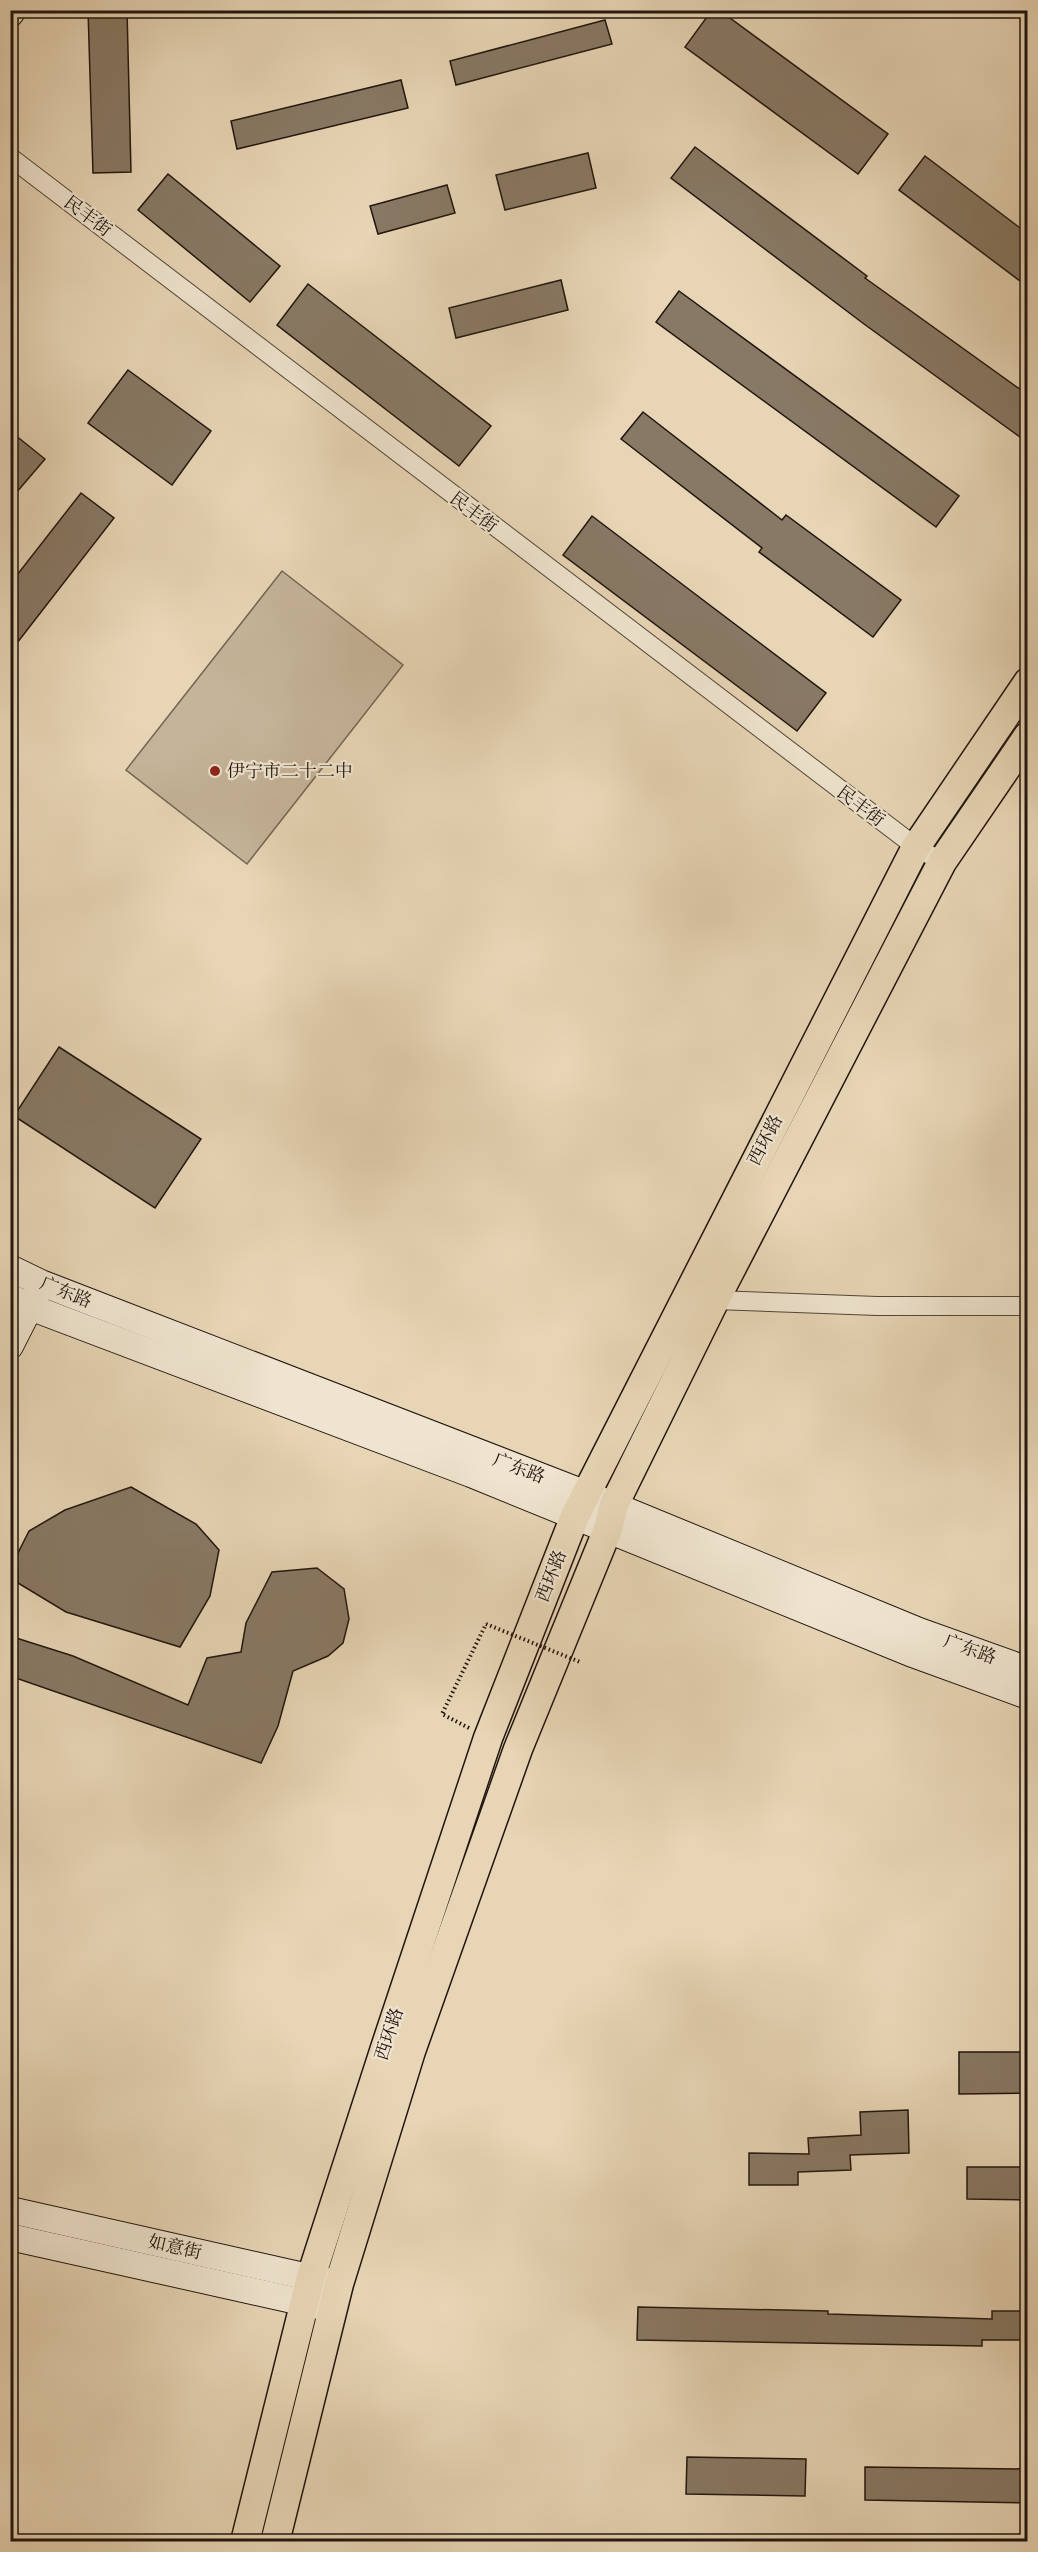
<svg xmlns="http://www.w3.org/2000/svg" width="1038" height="2552" viewBox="0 0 1038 2552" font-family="'IM FELL Great Primer','Noto Serif SC',serif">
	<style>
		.grass { fill: #c5b499; stroke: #736454; stroke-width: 1.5 }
		.building { fill: #887965; stroke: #21150f; stroke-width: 1.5 }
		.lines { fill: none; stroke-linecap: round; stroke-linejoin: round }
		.street-casing { stroke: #524538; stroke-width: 20 }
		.secondary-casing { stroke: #21150f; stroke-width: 28 }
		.primary-casing { stroke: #21150f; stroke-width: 31 }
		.path { stroke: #21150f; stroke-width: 4; stroke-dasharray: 1.5 3; stroke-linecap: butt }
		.street { stroke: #efe4cf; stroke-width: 18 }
		.secondary { stroke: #efe4cf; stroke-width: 26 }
		.primary { stroke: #e7d5b5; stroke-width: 28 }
		.path-bridge { stroke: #21150f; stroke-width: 4; stroke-dasharray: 1.5 3; stroke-linecap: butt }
		.poi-dot { fill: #8f2418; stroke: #efe4cf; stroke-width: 2 }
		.labels { text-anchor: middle; stroke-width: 4.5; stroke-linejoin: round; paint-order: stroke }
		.street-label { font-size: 18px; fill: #21150f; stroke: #efe4cf }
		.poi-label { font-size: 18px; fill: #21150f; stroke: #efe4cf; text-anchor: start }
	</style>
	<rect width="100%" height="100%" fill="#e7d5b5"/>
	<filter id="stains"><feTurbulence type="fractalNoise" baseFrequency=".00333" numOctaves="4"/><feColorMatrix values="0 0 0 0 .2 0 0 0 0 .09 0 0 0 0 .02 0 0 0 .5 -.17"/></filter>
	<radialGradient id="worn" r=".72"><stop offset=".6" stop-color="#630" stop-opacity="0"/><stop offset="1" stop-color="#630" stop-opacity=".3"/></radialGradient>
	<polygon class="grass" points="282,571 403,665 247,864 126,770"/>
	<g class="building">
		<polygon points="88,10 127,10 131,172 93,173"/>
		<polygon points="712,10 719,10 888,134 858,174 685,47"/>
		<polygon points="605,20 612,44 456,85 450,61"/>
		<polygon points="401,80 408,108 237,149 231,121"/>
		<polygon points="695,147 867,276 865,278 1028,395 1028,427 1020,437 864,324 671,178"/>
		<polygon points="588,153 596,188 505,210 496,175"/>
		<polygon points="925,156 1028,234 1028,287 899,190"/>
		<polygon points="168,174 280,266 250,302 138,210"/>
		<polygon points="447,185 455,213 378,234 370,206"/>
		<polygon points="561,280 568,310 456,338 449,308"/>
		<polygon points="308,284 491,426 459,466 277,325"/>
		<polygon points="679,291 959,496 936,527 656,322"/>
		<polygon points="128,370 211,431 172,485 88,423"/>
		<polygon points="643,412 782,520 786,515 901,600 873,637 759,552 762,548 621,439"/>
		<polygon points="10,431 45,459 10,500"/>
		<polygon points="81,493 114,518 10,652 10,584"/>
		<polygon points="592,516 826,693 797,731 563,555"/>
		<polygon points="59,1047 201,1139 155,1208 14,1116"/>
		<polygon points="131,1487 196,1524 219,1550 210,1596 180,1647 66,1612 18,1583 17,1555 29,1531 65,1510"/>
		<polygon points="317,1568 344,1589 349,1619 343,1643 328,1656 293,1671 278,1726 261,1763 10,1676 10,1636 73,1656 188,1705 207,1658 241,1652 246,1623 272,1572"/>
		<polygon points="959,2052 1028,2052 1028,2093 959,2094"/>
		<polygon points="908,2110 909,2153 850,2155 851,2170 798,2172 798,2185 749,2185 749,2153 809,2154 808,2138 861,2135 860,2112"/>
		<polygon points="967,2167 1028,2167 1028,2200 967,2199"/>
		<polygon points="638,2307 828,2311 828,2314 992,2319 992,2311 1028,2311 1028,2340 982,2340 982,2346 637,2340"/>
		<polygon points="687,2457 806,2459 805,2496 686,2494"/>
		<polygon points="865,2467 1028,2469 1028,2503 865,2500"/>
	</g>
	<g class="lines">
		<g class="street-casing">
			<g id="street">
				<polyline points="10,157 916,847 942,862"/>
				<polyline points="715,1300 877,1306 1028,1306"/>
			</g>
		</g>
		<g class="secondary-casing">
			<g id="secondary">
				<polyline points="10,14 13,10"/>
				<polyline points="10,1268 41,1283 584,1493 919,1631 1028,1670"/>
				<polyline points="10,1297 30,1307 471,1474 910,1653 1028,1696"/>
				<polyline points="10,1346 37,1293"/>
				<polyline points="10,2210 330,2282"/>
				<polyline points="10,2237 324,2307"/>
			</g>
		</g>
		<g class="primary-casing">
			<g id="primary">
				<polyline points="245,2542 311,2277 385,2048 488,1738 575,1516 916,847 1028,682"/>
				<polyline points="275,2542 339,2284 411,2051 518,1749 608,1529 614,1505 715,1300 942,862 1028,736"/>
			</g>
		</g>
		<polyline class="path" points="469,1728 442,1714 486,1624"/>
		<use href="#street" class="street"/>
		<use href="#secondary" class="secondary"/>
		<use href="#primary" class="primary"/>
		<polyline class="path-bridge" points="486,1624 580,1662"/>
	</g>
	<circle class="poi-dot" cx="215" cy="771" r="6"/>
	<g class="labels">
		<g class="street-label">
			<text transform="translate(88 216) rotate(37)" y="6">民丰街</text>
			<text transform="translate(474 512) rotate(37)" y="6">民丰街</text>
			<text transform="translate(861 806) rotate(37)" y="6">民丰街</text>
			<text transform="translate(765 1140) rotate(-63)" y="6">西环路</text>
			<text transform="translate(66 1292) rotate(22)" y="6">广东路</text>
			<text transform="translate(519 1468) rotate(21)" y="6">广东路</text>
			<text transform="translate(551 1576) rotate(-69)" y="6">西环路</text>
			<text transform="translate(970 1649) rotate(20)" y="6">广东路</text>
			<text transform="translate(389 2034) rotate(-72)" y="6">西环路</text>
			<text transform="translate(175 2247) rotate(13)" y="6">如意街</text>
		</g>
		<g class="poi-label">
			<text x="227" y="777">伊宁市二十二中</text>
		</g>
	</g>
	<rect width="1038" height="2552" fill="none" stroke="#e7d5b5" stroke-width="36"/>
	<rect x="12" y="12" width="1014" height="2528" fill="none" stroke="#21150f" stroke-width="3"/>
	<rect x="18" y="18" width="1002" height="2516" fill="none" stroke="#21150f" stroke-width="1.5"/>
	<rect width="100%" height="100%" filter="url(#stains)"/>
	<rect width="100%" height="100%" fill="url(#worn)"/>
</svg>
